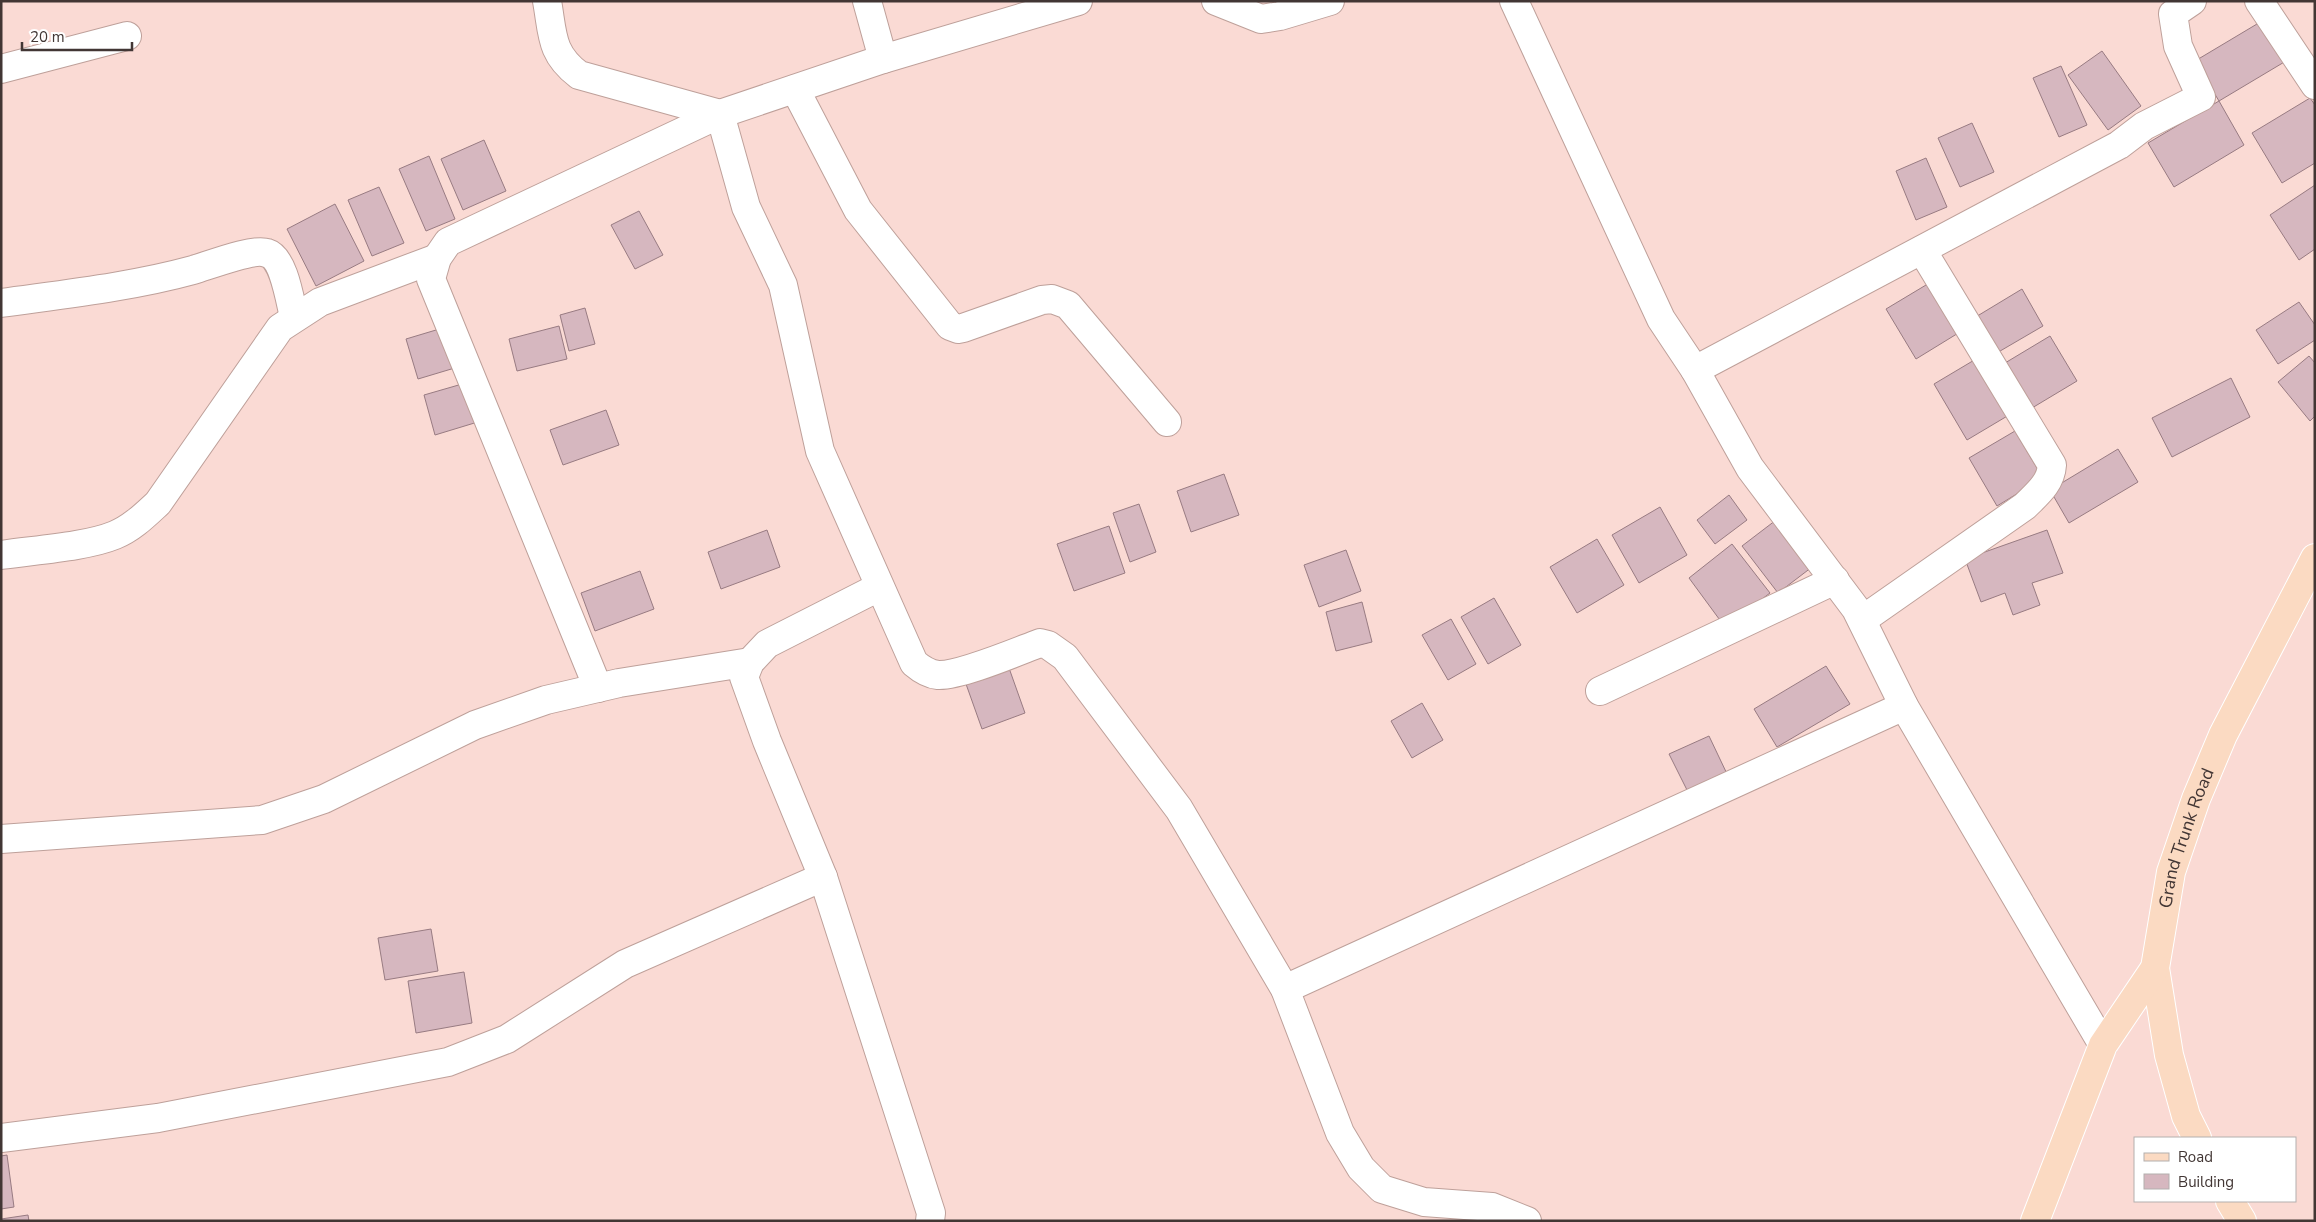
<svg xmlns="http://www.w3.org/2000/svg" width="2316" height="1222" viewBox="0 0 2316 1222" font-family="'Nunito Sans',sans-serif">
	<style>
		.building { fill: #d6b7bf; stroke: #987b82 }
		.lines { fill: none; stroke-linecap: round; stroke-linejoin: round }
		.minor-casing { stroke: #bea09a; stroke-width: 30 }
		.major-casing { stroke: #fff; stroke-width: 30 }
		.minor { stroke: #fff; stroke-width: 28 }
		.major { stroke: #fbdac2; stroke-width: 28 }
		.labels { text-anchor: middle; stroke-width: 5; stroke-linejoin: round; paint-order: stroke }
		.street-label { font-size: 18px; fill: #423634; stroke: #fff }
	</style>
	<rect width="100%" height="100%" fill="#fadad4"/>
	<g class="building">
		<polygon points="2262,21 2286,61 2219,101 2195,61"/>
		<polygon points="2102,51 2141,106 2108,130 2068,75"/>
		<polygon points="2061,66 2087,125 2059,137 2033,78"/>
		<polygon points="2310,98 2315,105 2315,163 2282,183 2252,133"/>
		<polygon points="2219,101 2244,145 2174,187 2148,143"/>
		<polygon points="1972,123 1994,172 1960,187 1938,138"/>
		<polygon points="484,140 506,191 463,210 441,159"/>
		<polygon points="429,156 455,219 426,231 399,169"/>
		<polygon points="1926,158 1947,207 1916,220 1896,171"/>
		<polygon points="2315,185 2315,249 2299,260 2270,215"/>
		<polygon points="379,187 404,243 372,256 348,200"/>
		<polygon points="335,204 364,261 316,286 287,229"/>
		<polygon points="639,211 663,255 635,269 611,225"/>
		<polygon points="1931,282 1960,332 1916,359 1886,309"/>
		<polygon points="2022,289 2043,326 1995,354 1974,318"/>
		<polygon points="2299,302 2315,325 2315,340 2278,364 2256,330"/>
		<polygon points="585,308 595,344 569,351 560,315"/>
		<polygon points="559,326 567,359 517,371 509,339"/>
		<polygon points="446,327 458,367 418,379 406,339"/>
		<polygon points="2050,336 2077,381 2027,411 2000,366"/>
		<polygon points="2309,356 2315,363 2315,416 2310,421 2278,382"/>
		<polygon points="1976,359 2009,415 1967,440 1934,384"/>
		<polygon points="2231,378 2250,417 2172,457 2152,418"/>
		<polygon points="469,382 481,421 435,435 424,395"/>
		<polygon points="606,410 619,445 563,465 550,430"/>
		<polygon points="2015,431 2043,478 1997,506 1969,458"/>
		<polygon points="2118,449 2138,482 2069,523 2050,490"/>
		<polygon points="1224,474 1239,515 1191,532 1177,491"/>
		<polygon points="1729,495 1747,520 1715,544 1697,520"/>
		<polygon points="1139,504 1156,552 1130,562 1113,513"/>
		<polygon points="1660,507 1687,555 1639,583 1612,535"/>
		<polygon points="1780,517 1816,564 1778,593 1742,546"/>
		<polygon points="1109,526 1125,573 1074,591 1057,544"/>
		<polygon points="767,530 780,567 721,589 708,552"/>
		<polygon points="2047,530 2063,573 2032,583 2040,605 2013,615 2005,593 1981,602 1965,559"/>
		<polygon points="1597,539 1624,585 1577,613 1550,567"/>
		<polygon points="1732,544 1770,593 1725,627 1689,578"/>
		<polygon points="1346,550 1361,591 1319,607 1304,565"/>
		<polygon points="640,571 654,609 595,631 581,593"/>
		<polygon points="1494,598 1521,645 1488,664 1461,617"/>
		<polygon points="1362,602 1372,642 1336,651 1326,612"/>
		<polygon points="1451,619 1476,664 1448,680 1422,635"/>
		<polygon points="1826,666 1850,704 1777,747 1754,709"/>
		<polygon points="1009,668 1025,713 982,729 966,684"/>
		<polygon points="1422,703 1443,740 1412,758 1391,721"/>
		<polygon points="1709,736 1728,776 1689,794 1669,754"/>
		<polygon points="431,929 438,971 385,980 378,938"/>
		<polygon points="464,972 472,1023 416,1033 408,981"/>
		<polygon points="7,1155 14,1207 1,1209 1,1156"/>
		<polygon points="28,1215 29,1221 1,1221 1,1219"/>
	</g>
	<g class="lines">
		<g class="minor-casing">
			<g id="minor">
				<path d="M547,1C553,34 550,53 579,75L720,114L746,207L783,285L820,451L914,663C921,669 928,674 938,675C960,676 1016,652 1040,643L1048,645L1065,657L1179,809L1285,989L1340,1133L1361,1168L1382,1189L1424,1202L1492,1207L1527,1221"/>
				<polyline points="867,1 883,59"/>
				<polyline points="1216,1 1261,19 1280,16 1330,1"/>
				<polyline points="1514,1 1661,319 1695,370 1750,468 1856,609 1904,706 2103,1045"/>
				<polyline points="2259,1 2315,85"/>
				<polyline points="1,69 127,36"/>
				<polyline points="795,89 858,210 950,326 958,329 963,328 1042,300 1052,299 1068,305 1167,422"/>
				<path d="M1,303C65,294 131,287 193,270C210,265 253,248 267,253C284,258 290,301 294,317"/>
				<polyline points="1695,370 2119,145 2144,126 2201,97 2178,46 2173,14 2192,1"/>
				<path d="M1,555C34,550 86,547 115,535C132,528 145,515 158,503L280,328L320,302L437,258"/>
				<polyline points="879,587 767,644 750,662 744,677 767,741 823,877 931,1213 930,1221"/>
				<path d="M1862,620L2025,506C2037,494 2051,483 2052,465L1922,250"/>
				<polyline points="598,688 431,279 437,258 448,242 720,114 883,59 1078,1"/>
				<polyline points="1600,691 1835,580"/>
				<polyline points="1,839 262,820 324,799 475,725 546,700 619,683 750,662"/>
				<polyline points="1285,989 1904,706"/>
				<polyline points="1,1138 158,1118 448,1062 507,1039 625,964 823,877"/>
			</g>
		</g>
		<g class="major-casing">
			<g id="major">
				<path id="s1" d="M2197,1138L2186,1116L2169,1055L2155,968L2171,872L2196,799L2223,735L2315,558"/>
				<polyline points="2230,1201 2242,1221"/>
				<polyline points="2035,1221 2103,1045 2155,968"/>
			</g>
		</g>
		<use href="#minor" class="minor"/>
		<use href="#major" class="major"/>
	</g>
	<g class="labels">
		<g class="street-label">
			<text dy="6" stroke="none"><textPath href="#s1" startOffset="310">Grand Trunk Road</textPath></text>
		</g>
	</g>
	<rect width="2316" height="1222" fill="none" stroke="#423634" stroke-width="5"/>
	<rect x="2134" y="1137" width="162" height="65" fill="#ffffff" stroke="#b3afae"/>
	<rect x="2144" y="1153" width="25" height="8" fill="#fbdac2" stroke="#b3afae"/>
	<text x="2178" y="1162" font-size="15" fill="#423634">Road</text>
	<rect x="2144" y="1174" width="25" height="15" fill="#d6b7bf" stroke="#b3afae"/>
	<text x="2178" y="1187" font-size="15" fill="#423634">Building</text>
	<path d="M22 42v8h110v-8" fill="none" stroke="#423634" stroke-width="2.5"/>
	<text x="30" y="42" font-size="15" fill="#423634" stroke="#ffffff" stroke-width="4" paint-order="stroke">20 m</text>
</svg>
